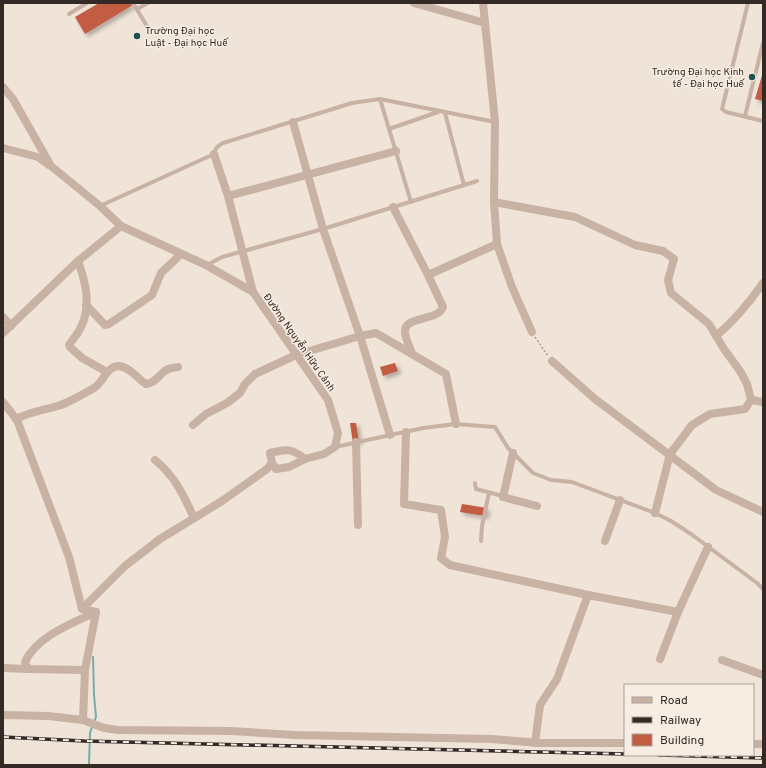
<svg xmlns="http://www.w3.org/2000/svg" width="766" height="768" viewBox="0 0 766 768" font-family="Overpass,sans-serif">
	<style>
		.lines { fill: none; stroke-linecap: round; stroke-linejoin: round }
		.stream { stroke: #77acab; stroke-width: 2 }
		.building { fill: #c25c43; filter: url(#shadow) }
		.path { stroke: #b39c8e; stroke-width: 1.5; stroke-dasharray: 2 2; stroke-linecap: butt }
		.service { stroke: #c7b2a4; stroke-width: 4 }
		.minor { stroke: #c7b2a4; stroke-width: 8 }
		.rail-casing { stroke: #332925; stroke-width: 3.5 }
		.rail { stroke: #f8ede3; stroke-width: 2; stroke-dasharray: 6; stroke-linecap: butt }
		.poi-dot { fill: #1d5152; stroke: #f8ede3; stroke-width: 1.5 }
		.labels { text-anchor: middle; stroke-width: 3; stroke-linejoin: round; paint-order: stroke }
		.poi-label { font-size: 10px; fill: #332925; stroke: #f8ede3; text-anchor: start }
		.street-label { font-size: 10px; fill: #332925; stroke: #f8ede3 }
	</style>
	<defs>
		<filter id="shadow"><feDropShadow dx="3" dy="3" stdDeviation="2" flood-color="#0004"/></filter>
	</defs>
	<rect width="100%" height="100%" fill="#f0e3d7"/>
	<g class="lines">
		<g class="stream">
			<polyline points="93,657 94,695 96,717 94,722"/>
			<polyline points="89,765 90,733 92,727"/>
		</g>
	</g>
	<g class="building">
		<polygon points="99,3 132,3 133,5 85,34 75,17"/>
		<polygon points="763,72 763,101 755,99"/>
		<polygon points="395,363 398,371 383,376 380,367"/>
		<polygon points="350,423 356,423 359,442 353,443"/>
		<polygon points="462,504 487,508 486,516 460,512"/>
	</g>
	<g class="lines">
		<polyline class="path" points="535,337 548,356"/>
		<g class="service">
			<polyline points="133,3 151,33"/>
			<polyline points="748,3 722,109 726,112 763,121"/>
			<polyline points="137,9 148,3"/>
			<polyline points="69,14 87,3"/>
			<polyline points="380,99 411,202"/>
			<polyline points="445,113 464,185"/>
			<polyline points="745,116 763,43"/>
			<polyline points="389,129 438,112"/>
			<path d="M100,206L214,154C215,148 218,146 223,143L352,103L380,99L495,122"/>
			<polyline points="207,265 222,257 323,229 477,181"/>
			<polyline points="335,447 423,428 456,424 495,427 508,448 533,473 551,480 572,482 655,513 671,521 691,534 757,583 763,589"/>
			<polyline points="475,483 476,489 503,496"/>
			<polyline points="481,541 482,526 489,493"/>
		</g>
		<g class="minor">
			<polyline points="414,3 485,23"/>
			<polyline points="483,3 495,122 494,202 497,244 512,287 532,332"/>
			<path d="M3,87L13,99L51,166L100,206L121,226L206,265L253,292L328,400L338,433L335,447L324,454L305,459C292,448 286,449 270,453L272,463L267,469L222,501L160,539L125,566L82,609"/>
			<polyline points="293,122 323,229 360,336 390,435"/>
			<polyline points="3,148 38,157 49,165"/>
			<polyline points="214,154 228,196 253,292"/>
			<polyline points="228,196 396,151"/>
			<polyline points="494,202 575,217 635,245 663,251 674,259 668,280 671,293 709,324 724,349 740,371 747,384 751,400 745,409 710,414 692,425 670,454 655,513"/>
			<path d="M393,207L428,275L443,307C438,322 403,315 405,333C406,340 410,347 412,354"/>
			<path d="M78,261C86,283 92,307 80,329C77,335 73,339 69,345L70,347L82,358L107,372"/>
			<polyline points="428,275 497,244"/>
			<polyline points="86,305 105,325 109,324 152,295 161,273 181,254"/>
			<polyline points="3,317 11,326"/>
			<polyline points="3,333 78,261 121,226"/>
			<path d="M716,336C735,320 749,303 763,283"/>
			<polyline points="552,361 595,399 716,490 763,512"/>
			<polyline points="751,400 763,402"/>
			<polyline points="3,402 17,420 69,557 82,609 96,612 85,670 83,720"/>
			<path d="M16,419C29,412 44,410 58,406C70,402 82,395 94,388C103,383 106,367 118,366C129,366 138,379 146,384C161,382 158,368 178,367"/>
			<polyline points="193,425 206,414 227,403 240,393 245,384 255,374 296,355 360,336 376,333 446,374 456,424"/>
			<polyline points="406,432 404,504 441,510 445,537 441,558 450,565 588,595 678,612"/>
			<polyline points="356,442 358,525"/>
			<polyline points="513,453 503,497 537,506"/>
			<path d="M155,460C175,476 184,496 194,518"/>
			<polyline points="272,463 276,469 289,467 305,459"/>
			<polyline points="605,541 620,500"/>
			<polyline points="660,659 678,612 708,547"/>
			<polyline points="722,660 763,675"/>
			<polyline points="3,668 28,669"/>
			<path d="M85,670L28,669L25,662C36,637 72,623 96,612"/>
			<polyline points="3,715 48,716 83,720 104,728 118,730 231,731 295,735 492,739 539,743 625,743"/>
			<polyline points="535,743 540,705 557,679 588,595"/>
			<polyline points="753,744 763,744"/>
		</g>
		<g class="rail-casing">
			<g id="rail">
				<polyline points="3,737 84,741 625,754"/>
				<polyline points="659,755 763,758"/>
			</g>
		</g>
		<use href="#rail" class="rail"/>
	</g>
	<g class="poi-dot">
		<circle cx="137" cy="36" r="4"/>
		<circle cx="752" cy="77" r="4"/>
	</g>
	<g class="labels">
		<g class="poi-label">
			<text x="145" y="34">Trường Đại học<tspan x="145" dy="12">Luật - Đại học Huế</tspan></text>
			<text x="744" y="75" text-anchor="end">Trường Đại học Kinh<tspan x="744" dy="12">tế - Đại học Huế</tspan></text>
		</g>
		<g class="street-label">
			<text transform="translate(300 342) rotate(55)" y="4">Đường Nguyễn Hữu Cảnh</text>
		</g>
	</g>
	<rect width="766" height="768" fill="none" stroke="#332925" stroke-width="8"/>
	<rect x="624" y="684" width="130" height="72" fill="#f8ede3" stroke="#a99f97"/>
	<rect x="632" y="697" width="20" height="6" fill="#c7b2a4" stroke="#a99f97"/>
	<text x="660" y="704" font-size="12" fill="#332925">Road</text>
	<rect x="632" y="717" width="20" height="6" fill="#332925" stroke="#a99f97"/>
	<text x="660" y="724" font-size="12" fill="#332925">Railway</text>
	<rect x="632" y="734" width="20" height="12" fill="#c25c43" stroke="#a99f97"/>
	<text x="660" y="744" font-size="12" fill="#332925">Building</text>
</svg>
